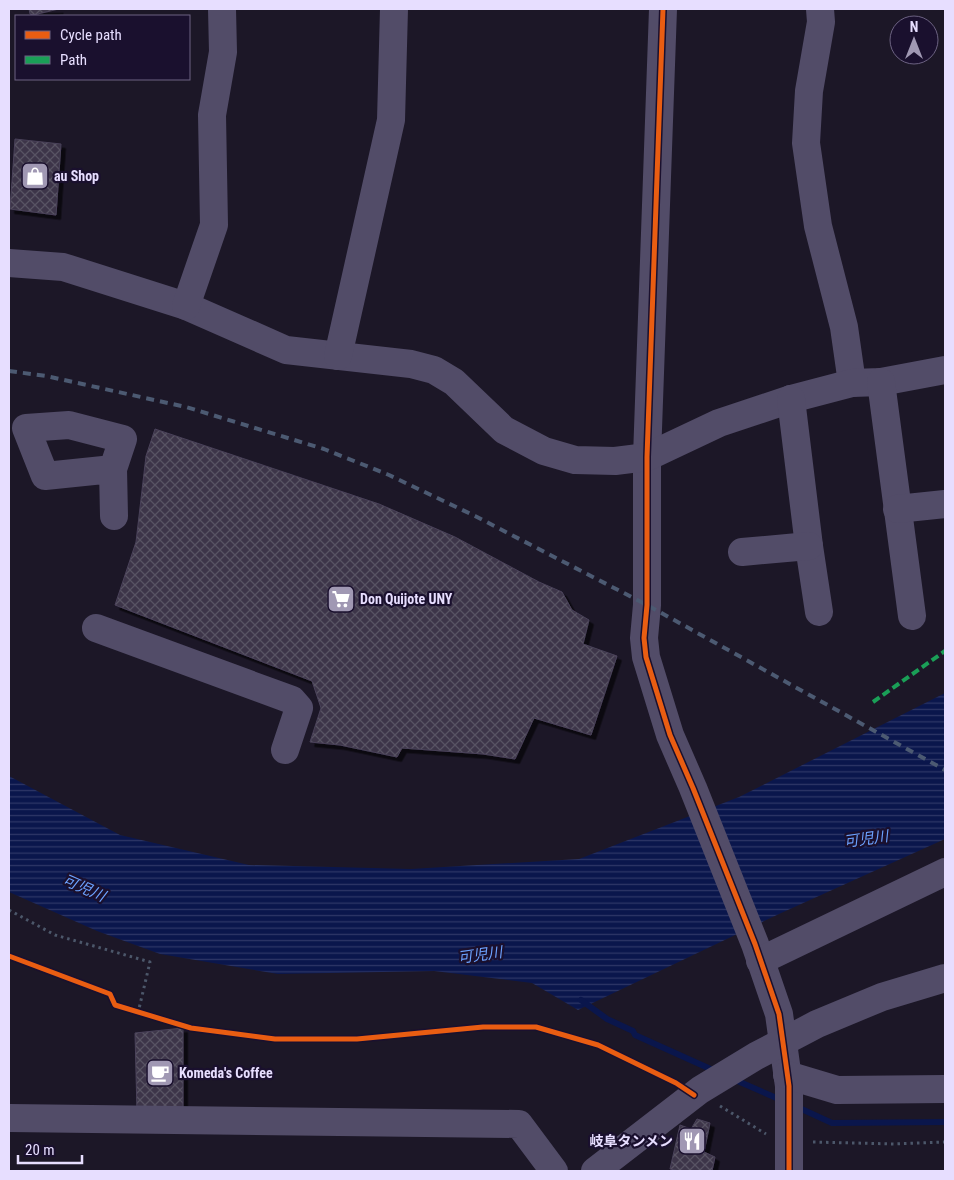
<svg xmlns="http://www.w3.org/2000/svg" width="954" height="1180" viewBox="0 0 954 1180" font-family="'Roboto Condensed','Noto Sans JP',sans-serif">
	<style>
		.water { fill: url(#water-rules) }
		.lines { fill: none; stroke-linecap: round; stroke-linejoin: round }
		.stream { stroke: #0a164c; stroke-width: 6 }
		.building { fill: url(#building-cross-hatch); stroke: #4a425a; filter: url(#shadow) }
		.path { stroke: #4c576a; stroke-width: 3; stroke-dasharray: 2.5 4; stroke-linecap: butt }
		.minor { stroke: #524c68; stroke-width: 28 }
		.rail { stroke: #4c5a72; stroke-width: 4; stroke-dasharray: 8 6; stroke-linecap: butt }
		.quiet { stroke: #1a9f57; stroke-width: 4; stroke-dasharray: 8 4; stroke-linecap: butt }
		.cycleway-casing { stroke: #1a102e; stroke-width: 8 }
		.cycleway { stroke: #e95d12; stroke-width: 5 }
		.labels { text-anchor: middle; stroke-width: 4.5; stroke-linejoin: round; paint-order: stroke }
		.poi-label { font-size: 14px; font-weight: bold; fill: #e7deff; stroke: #1a102e; text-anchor: start }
		.water-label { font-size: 15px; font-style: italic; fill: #6ca2ff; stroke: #1a102e }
	</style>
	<defs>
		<pattern id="water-rules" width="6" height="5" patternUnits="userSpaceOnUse" patternTransform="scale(1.25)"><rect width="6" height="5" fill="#0a164c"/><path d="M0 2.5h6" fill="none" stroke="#2e3767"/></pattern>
		<pattern id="building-cross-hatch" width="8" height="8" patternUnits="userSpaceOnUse" patternTransform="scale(1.25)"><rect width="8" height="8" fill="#3c3648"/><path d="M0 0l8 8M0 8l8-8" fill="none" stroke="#585363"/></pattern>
		<filter id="shadow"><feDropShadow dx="4.5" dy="4.5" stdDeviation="0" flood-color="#0009"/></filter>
	</defs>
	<rect width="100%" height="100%" fill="#1c1727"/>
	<polygon class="water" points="945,693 945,839 779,914 578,1010 532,983 434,971 278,974 160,954 97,931 9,892 9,776 120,835 249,865 411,869 579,859 739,797"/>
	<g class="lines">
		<g class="stream">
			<polyline points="581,1000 607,1019 633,1031 635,1035 715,1071"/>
			<polyline points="733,1079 781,1100"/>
			<polyline points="795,1106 832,1123 945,1122"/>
		</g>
	</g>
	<g class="building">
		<polygon points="29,9 59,9 33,15 30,14"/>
		<polygon points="15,139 61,144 56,215 10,209"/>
		<polygon points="155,429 379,504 455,537 539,582 562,592 572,610 589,620 583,644 617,656 591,735 534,718 515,759 483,754 402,748 397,757 340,745 310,742 321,708 312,681 115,605 136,542 146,456"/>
		<polygon points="183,1028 183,1114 137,1113 135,1033"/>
		<polygon points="697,1119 710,1123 704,1152 715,1157 712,1171 680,1171 670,1169 680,1125 691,1129"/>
	</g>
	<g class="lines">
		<g class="path">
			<polyline points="9,910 55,935 150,962 138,1013"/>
			<polyline points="720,1106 766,1134"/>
			<polyline points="813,1142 894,1144 945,1142"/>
		</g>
		<g class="minor">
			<polyline points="663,9 647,457 647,605 644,638 646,657 670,735 693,788 755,944 779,1014 789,1086 789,1171"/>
			<polyline points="820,9 821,22 809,91 806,143 818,226 844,327 852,383"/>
			<polyline points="9,263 63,267 186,306 286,350 411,364 434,370 454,382 504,430 544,451 575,460 615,461 647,457 719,423 791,399 852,383 881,382 945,370"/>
			<polyline points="186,306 214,225 212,115 223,52 222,9"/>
			<polyline points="338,356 391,120 394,9"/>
			<polyline points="881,382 912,616"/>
			<polyline points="791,399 809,546 819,612"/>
			<polyline points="113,469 123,439 69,425 26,428 45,476 113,469 114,516"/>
			<polyline points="897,509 945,504"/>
			<polyline points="742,552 809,546"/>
			<polyline points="96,628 292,700 299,708 285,750"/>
			<polyline points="760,961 945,872"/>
			<polyline points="787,1075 837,1090 945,1089"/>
			<polyline points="9,1118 519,1124 554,1171"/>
			<polyline points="595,1171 700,1090 756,1056 817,1024 882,997 945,978"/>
		</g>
		<polyline class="rail" points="9,371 46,376 186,407 324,449 389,475 475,516 647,605 945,770"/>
		<polyline class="quiet" points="873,702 945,651"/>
		<g class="cycleway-casing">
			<g id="cycleway">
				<polyline points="663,9 647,457 647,605 644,638 646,657 670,735 693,788 755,944 779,1014 789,1086 789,1171"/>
				<polyline points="9,956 110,994 115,1005 191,1028 275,1039 357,1039 483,1027 536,1027 598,1045 676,1083 694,1095"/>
			</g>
		</g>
		<use href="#cycleway" class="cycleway"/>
	</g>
	<defs>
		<g id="shop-square" transform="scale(1.4375)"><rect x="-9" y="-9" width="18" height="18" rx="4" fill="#a098b3" stroke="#1a102e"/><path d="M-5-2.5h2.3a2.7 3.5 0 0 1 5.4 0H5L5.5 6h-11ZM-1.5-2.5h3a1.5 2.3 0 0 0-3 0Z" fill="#fff"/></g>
		<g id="supermarket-square" transform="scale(1.4375)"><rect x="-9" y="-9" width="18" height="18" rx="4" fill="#a098b3" stroke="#1a102e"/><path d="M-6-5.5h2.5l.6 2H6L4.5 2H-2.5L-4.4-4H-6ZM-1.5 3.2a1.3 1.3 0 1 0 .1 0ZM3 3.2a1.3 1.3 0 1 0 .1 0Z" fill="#fff"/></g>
		<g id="cafe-square" transform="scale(1.4375)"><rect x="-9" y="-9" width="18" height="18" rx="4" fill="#a098b3" stroke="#1a102e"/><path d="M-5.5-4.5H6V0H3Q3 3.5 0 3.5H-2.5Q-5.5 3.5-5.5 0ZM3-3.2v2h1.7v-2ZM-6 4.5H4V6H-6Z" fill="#fff"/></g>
		<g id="restaurant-square" transform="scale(1.4375)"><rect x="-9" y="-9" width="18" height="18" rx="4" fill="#a098b3" stroke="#1a102e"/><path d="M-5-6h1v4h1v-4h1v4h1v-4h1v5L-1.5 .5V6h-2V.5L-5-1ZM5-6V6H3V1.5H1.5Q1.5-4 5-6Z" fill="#fff"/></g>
	</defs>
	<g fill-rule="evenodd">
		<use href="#shop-square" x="35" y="176"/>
		<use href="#supermarket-square" x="341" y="599"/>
		<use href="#cafe-square" x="160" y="1073"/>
		<use href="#restaurant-square" x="692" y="1141"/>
	</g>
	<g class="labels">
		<g class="poi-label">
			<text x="54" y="181">au Shop</text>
			<text x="360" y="604">Don Quijote UNY</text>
			<text x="179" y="1078">Komeda's Coffee</text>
			<text x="673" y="1146" text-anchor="end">岐阜タンメン</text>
		</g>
		<g class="water-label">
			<text transform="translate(866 839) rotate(-8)" y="5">可児川</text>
			<text transform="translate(84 888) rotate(24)" y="5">可児川</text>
			<text transform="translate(480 955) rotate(-8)" y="5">可児川</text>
		</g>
	</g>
	<rect width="954" height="1180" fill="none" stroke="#e7deff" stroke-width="20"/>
	<rect x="15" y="15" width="175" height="65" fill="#1a102e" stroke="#6c6282"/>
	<rect x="25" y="31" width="25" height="8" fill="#e95d12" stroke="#6c6282"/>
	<text x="60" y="40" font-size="15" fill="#e7deff">Cycle path</text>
	<rect x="25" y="56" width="25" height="8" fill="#1a9f57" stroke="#6c6282"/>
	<text x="60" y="65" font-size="15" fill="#e7deff">Path</text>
	<g transform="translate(914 40)"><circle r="24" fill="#1a102e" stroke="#6c6282"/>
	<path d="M0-4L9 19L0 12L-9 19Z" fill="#a098b3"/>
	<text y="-8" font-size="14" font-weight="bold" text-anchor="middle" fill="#e7deff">N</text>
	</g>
	<path d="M18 1155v8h64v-8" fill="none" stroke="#e7deff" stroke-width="2.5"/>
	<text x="25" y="1155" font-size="15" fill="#e7deff" stroke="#1a102e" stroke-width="4" paint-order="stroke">20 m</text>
</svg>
